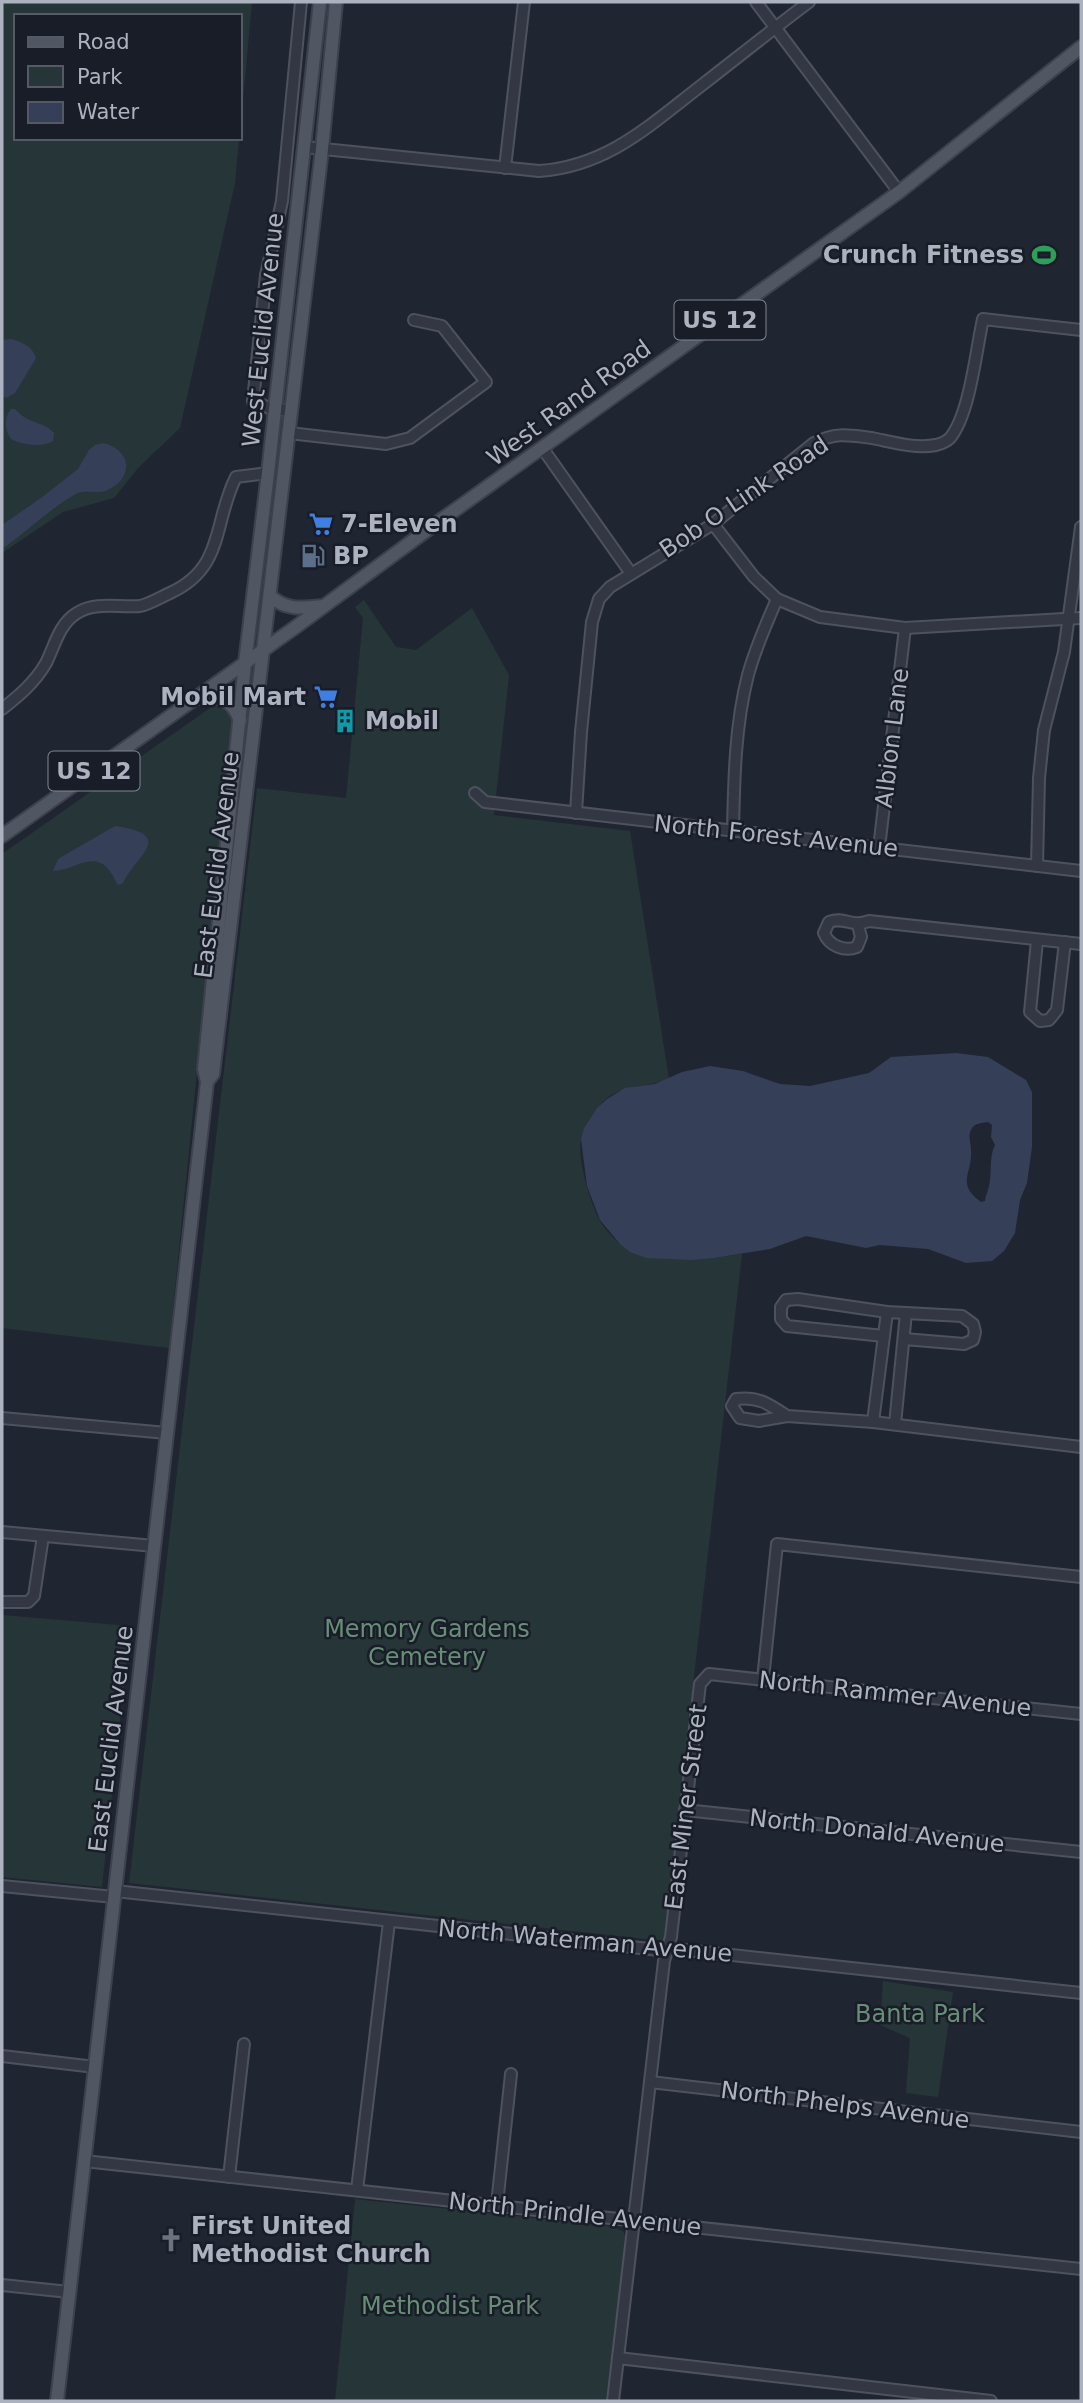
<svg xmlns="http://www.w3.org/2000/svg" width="1083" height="2403" viewBox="0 0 1083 2403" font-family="'DejaVu Sans',sans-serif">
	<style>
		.green { fill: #263538 }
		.water { fill: #363f58; fill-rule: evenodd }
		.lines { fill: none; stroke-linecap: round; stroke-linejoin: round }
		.minor-casing { stroke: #4e525e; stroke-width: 14 }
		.major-casing { stroke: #3d414d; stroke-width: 16 }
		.minor { stroke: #333743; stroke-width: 10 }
		.major { stroke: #515663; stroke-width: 12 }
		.labels { text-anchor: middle; stroke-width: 5; stroke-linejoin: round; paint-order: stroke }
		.shield { fill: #191d28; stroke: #818592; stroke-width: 2 }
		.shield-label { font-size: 23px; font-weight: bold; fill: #adb2c0 }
		.poi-label { font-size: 24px; font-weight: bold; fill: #adb2c0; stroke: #191d28; text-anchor: start }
		.street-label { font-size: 24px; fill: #adb2c0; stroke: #191d28 }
		.park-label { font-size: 24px; fill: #688e77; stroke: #191d28 }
	</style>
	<rect width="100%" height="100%" fill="#202532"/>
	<g class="green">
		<polygon points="2,2 252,2 240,134 240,16 16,16 16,138 239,138 235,183 180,428 139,467 114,498 63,512 2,553"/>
		<path d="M364,600L396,647L416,650L472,608L509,675L494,815L630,831L669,1079C648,1087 626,1085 607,1098C598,1105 584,1127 581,1139C577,1159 590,1201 599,1219C604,1229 612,1236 620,1244L714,1258L742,1254L664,1941L129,1883L257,788L346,798L363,618L355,607Z"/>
		<polygon points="213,706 226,710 233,717 169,1348 2,1328 2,854"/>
		<polygon points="2,1615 130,1626 102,1887 2,1877"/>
		<polygon points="883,1981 953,1992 938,2097 906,2093 910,2038 880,2025"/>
		<polygon points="355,2199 608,2226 623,2231 626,2237 606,2401 335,2401"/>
	</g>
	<g class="water">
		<path d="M11,339C22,342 32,346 36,358L15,393L6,398L2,395V340Z"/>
		<path d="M11,409H15C29,425 44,421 54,433L53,441C43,448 22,445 11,439C4,430 4,417 11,409Z"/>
		<path d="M103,443C133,450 134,480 105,491C95,494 84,488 74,495C50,509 28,530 5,547H2V525L41,498L78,469L89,450L95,445Z"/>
		<path d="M115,826C176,835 138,853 123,883L118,885C115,881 113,875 110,871C94,849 73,871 53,871L58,859Z"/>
		<path d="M956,1053L988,1057L1026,1080L1032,1092V1147L1027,1183L1020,1200L1015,1233L1004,1251L992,1261L966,1263L928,1249L880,1245L866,1248L806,1236L770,1249L714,1258L691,1260L646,1258L630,1252L620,1244L600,1220L587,1186L581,1139L584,1128L597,1108L607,1099L625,1088L655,1084L682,1072L710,1066L743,1071L780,1084L810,1086L869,1073L891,1057ZM988,1122L992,1125L991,1137L995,1145C988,1158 993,1175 988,1190C987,1194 985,1197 985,1201L981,1202C955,1183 973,1173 971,1150C971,1142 967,1136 972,1128C976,1123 982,1123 988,1122Z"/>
	</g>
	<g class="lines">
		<g class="minor-casing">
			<g id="minor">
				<polyline points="756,2 899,192"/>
				<path d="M304,147L539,171C608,166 650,125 702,85C738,57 773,29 809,2"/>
				<polyline points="505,168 524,2"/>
				<polyline points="291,411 269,408 253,401 266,275 282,201 301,2"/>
				<polyline points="289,433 386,444 410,438 486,382 442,326 414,320"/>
				<polyline points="543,449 630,572"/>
				<polyline points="713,524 754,577 777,599 820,617 905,628 1081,618"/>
				<path d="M2,709C20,695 35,682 46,663C55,645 59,624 77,613C96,601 120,608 140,606C150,604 161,597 170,593C225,568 213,522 236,477L268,473"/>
				<polyline points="475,793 485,802 1081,871"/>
				<path d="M576,813L581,732L592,622L599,599L610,587L713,524L814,443C836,432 848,435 872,438C892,442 915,449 936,445C940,444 947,441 950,438C970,414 976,350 983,319L1081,330"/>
				<path d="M733,831C734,780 735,725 748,675C755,649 766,624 777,599"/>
				<polyline points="879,848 905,628"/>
				<polyline points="1037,866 1039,778 1044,730 1064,652 1081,527"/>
				<path d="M858,925L861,937L857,947C845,952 829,946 824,933L829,922C845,916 851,928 869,921L1081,944"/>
				<polyline points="1037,941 1030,1012 1040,1021 1049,1020 1057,1010 1065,942"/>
				<polyline points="884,1336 787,1326 781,1319 781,1307 786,1300 798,1299 887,1312 962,1316 973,1324 975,1332 973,1340 964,1344 904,1339"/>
				<path d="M787,1416C769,1404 758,1396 736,1399L732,1406L740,1418L759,1421L787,1416L873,1422L1081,1447"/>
				<polyline points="2,1418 167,1433"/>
				<polyline points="873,1422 887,1312"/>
				<polyline points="895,1424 906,1313"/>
				<polyline points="2,1532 154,1546"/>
				<polyline points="2,1602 28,1602 34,1596 43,1536"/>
				<polyline points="763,1679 777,1544 1081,1577"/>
				<polyline points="685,1810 1081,1852"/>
				<polyline points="2,1886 114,1897"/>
				<polyline points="115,1891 659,1950 677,1949 1081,1993"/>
				<polyline points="2,2056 95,2067"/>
				<polyline points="650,2082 1081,2132"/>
				<polyline points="84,2161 1081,2269"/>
				<polyline points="229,2177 244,2044"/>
				<polyline points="357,2190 389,1922"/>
				<polyline points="497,2204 511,2074"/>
				<polyline points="2,2285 69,2292"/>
				<polyline points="618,2358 991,2401"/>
				<polyline points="613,2401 664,1961 671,1937 700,1684 709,1674 1081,1714"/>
			</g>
		</g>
		<g class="major-casing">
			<g id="major">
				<path d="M270,596C287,611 302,608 324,606"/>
				<path d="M197,698C219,697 232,697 240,721"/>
				<polyline points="2,836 297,626 434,525 899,192 1081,47"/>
				<polyline points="207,1082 213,1074 322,149 336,2"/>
				<polyline points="57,2401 207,1082 204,1069 245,663 268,473 320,2"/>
			</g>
		</g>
		<use href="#minor" class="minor"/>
		<use href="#major" class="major"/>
	</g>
	<defs>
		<g id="stadium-bare" transform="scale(1.89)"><path d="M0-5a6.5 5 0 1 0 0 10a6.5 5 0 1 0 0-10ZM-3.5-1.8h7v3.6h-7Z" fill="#2e9e5b" stroke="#191d28" stroke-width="2.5" paint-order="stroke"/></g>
		<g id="supermarket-bare" transform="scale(1.89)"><path d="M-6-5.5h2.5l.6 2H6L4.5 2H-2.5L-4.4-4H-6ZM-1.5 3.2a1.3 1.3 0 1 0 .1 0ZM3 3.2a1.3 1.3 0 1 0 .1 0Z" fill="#3f7fe0" stroke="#191d28" stroke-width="2.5" paint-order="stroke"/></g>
		<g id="fuel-bare" transform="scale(1.89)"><path d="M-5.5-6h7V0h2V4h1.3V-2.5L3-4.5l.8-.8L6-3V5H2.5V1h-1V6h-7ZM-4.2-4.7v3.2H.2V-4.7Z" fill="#5c6f8a" stroke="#191d28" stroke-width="2.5" paint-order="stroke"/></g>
		<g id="building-bare" transform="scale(1.89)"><path d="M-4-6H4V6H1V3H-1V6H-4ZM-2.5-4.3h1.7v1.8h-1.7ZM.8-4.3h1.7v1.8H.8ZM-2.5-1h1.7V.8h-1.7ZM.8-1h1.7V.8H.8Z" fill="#0f9aa8" stroke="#191d28" stroke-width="2.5" paint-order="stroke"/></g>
		<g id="church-bare" transform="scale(1.89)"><path d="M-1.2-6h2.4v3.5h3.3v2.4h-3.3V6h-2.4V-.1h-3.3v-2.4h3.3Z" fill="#6b7280" stroke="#191d28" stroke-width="2.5" paint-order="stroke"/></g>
	</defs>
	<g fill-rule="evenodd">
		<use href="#stadium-bare" x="1044" y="255"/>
		<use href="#supermarket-bare" x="321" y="524"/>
		<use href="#fuel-bare" x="313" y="556"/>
		<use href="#supermarket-bare" x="326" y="697"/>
		<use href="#building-bare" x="345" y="721"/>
		<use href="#church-bare" x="171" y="2240"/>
	</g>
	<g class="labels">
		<g class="shield">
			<rect x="674.5" y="300.5" width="91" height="39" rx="5"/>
			<rect x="48.5" y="751.5" width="91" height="39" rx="5"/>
		</g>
		<g class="shield-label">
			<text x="720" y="328">US 12</text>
			<text x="94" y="779">US 12</text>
		</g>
		<g class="poi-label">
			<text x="1024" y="263" text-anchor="end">Crunch Fitness</text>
			<text x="341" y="532">7-Eleven</text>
			<text x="333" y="564">BP</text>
			<text x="306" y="705" text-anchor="end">Mobil Mart</text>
			<text x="365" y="729">Mobil</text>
			<text x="191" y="2234">First United<tspan x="191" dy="28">Methodist Church</tspan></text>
		</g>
		<g class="street-label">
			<text transform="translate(263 330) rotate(-84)" y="8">West Euclid Avenue</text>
			<text transform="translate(569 403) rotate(-36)" y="8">West Rand Road</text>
			<text transform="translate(744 497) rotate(-34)" y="8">Bob O Link Road</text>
			<text transform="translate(892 738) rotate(-83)" y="8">Albion Lane</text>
			<text transform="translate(776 836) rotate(6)" y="8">North Forest Avenue</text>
			<text transform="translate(217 865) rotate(-83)" y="8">East Euclid Avenue</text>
			<text transform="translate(895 1694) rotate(6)" y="8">North Rammer Avenue</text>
			<text transform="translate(111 1739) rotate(-83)" y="8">East Euclid Avenue</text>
			<text transform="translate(686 1807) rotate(-83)" y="8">East Miner Street</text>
			<text transform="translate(877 1831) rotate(6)" y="8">North Donald Avenue</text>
			<text transform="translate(585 1941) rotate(5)" y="8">North Waterman Avenue</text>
			<text transform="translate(845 2105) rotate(7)" y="8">North Phelps Avenue</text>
			<text transform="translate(575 2214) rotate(6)" y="8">North Prindle Avenue</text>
		</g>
		<g class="park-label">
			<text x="427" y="1637">Memory Gardens<tspan x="427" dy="28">Cemetery</tspan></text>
			<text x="920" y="2022">Banta Park</text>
			<text x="450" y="2314">Methodist Park</text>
		</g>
	</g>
	<rect width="1083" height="2403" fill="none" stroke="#adb2c0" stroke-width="7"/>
	<rect x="14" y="14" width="228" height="126" fill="#191d28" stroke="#545965" stroke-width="2"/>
	<rect x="28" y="37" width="35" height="10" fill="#515663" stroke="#545965" stroke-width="2"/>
	<text x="77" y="49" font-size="21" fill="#adb2c0">Road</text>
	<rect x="28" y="66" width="35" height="21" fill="#263538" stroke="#545965" stroke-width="2"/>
	<text x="77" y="84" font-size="21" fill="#adb2c0">Park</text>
	<rect x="28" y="102" width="35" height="21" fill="#363f58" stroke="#545965" stroke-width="2"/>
	<text x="77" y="119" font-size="21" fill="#adb2c0">Water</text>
</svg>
